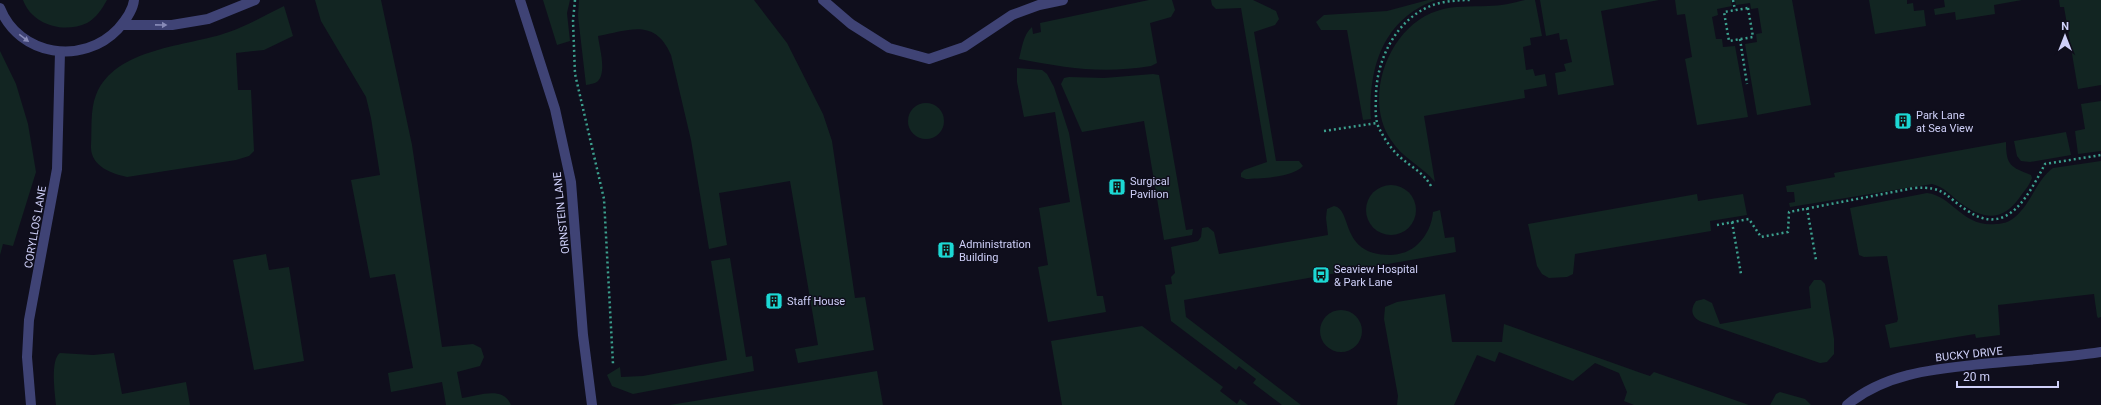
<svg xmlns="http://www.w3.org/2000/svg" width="2101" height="405" viewBox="0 0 2101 405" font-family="Roboto,sans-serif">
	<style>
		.green { fill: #122522 }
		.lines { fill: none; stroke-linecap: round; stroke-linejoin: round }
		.path { stroke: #3ca08e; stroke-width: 2.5; stroke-dasharray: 2 3; stroke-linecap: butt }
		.minor { stroke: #3f4375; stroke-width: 10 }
		.oneway { fill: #878ab7 }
		.labels { text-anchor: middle; stroke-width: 3; stroke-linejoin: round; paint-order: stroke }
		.poi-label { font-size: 11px; fill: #cfd0f9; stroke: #0f0e1c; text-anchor: start }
		.street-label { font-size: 11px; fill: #cfd0f9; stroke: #0f0e1c }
	</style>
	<rect width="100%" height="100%" fill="#0f0e1c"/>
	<g class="green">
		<path d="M23,0H107C102,9 96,18 87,23C64,34 32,25 23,0Z"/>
		<path d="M315,0H381L412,145L442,347L473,344L481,348L484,357L480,366L457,372L462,398C478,396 503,385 511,405H446L442,382L391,392L388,373L413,368L395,274L370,278L351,180L380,175L371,118L366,97L321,21Z"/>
		<polygon points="543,0 570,0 567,13 570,41 557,45"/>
		<path d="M579,0H754L787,43L823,114L832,141L855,298L865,297L874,350L798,363L795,349L818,345L790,181L719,193L727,245L709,249L691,140L671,55C655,18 630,30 598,36C599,46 607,72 598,81C595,84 590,84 586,85L578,16Z"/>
		<path d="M1149,0H1172L1175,10L1171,17L1150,23L1157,63L1151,66C1101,74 1068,68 1019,59C1022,48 1023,35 1032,27L1033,34L1041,32L1040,23Z"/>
		<path d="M1211,0H1253L1276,11L1279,19L1275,25L1254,32L1276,161H1299L1303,166C1292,178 1261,178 1246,179L1241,177V173L1244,170L1267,162L1241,8L1216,9L1212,5Z"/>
		<path d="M1428,0H1436C1384,18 1368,67 1371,119L1363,120L1347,30H1321L1316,22L1324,15L1387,11Z"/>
		<path d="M1525,0H1535L1542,36L1530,38L1531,45L1523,47L1526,70L1533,69L1535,76L1545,74L1547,86L1524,90L1525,98L1424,116L1435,182C1422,166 1402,158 1391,140C1362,98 1389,26 1437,11C1454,5 1471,7 1488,6C1500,6 1513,3 1525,0Z"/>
		<polygon points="1540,0 1659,0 1601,11 1614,85 1558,95 1555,73 1566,71 1564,64 1572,62 1567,39 1560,40 1559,33 1546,36"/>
		<polygon points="1675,0 1731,0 1732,6 1717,9 1718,15 1712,17 1716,39 1722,39 1723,47 1735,46 1748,117 1697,125 1685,59 1692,57 1685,14 1677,15"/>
		<polygon points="1735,0 1792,0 1811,105 1757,115 1745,44 1757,42 1756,34 1762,33 1758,8 1751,9 1750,3 1736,5"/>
		<polygon points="1869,0 1907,0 1907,4 1913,3 1914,11 1924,10 1926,26 1875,34"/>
		<polygon points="1944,0 2022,0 1994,5 1995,14 1956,20 1955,12 1935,15 1934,9 1945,7"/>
		<polygon points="2059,0 2101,0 2101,85 2078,89 2064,7 2060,7"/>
		<path d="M284,6L293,36L264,50L236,53L238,90H251L254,151L249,156L236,160L127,177C112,174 90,166 91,146C92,130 90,110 96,95C115,47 187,47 229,32C248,25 266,15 284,6Z"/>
		<polygon points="0,51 16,84 28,124 36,172 13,246 3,244 0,255"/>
		<polygon points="1017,68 1042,70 1047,74 1054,87 1069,133 1097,296 1103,296 1106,312 1048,322 1038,267 1048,265 1039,208 1070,202 1055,112 1024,117 1017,82"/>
		<polygon points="1153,74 1159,75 1186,230 1193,229 1192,235 1164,240 1144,121 1082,132 1061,84 1064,78 1069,77 1104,78"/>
		<polygon points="2101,101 2101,151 2078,154 2075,131 2085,129 2081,104"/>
		<circle cx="926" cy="121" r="18"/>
		<polygon points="2066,132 2071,155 2030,162 2021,161 2017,156 2014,141"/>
		<path d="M2006,142C2006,166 2011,167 2031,175L2032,178C2030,184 2026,189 2022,194C2005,220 1987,222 1962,204C1951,196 1945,187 1932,184L1790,207L1789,203L1795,202L1794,192H1787L1786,186L1835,177L1834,173Z"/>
		<path d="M2101,161V317L2098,318L2097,316L2094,294L1998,305L2000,335L1976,338L1975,334L1890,348L1885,325L1897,322L1898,319L1887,256L1864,257L1859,255L1850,208L1927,193C1953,196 1963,228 1996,224C2003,224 2009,222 2015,217C2031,204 2037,179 2053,168Z"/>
		<circle cx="1391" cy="210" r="25"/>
		<polygon points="1697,194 1698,201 1743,194 1747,215 1710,221 1711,231 1575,254 1573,274 1567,277 1549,278 1542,274 1537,266 1528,224"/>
		<path d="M1334,206C1353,209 1339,255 1390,255C1400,255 1411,251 1418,244C1427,235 1432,224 1433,212L1440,210L1445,238L1454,237L1456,252L1184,300L1186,317L1301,405H1282L1253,383L1256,379L1239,366L1236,370L1171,321L1165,285L1172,284L1171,277L1175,273L1171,247L1198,241L1201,237L1202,228L1208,227L1214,232L1219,254L1328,235L1326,218L1327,209Z"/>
		<polygon points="266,254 269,270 289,267 304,361 254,370 233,260"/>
		<polygon points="730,258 746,357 752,356 754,371 633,394 612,386 607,375 620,367 621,377 643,376 727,360 711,261"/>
		<path d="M1814,280H1821L1825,284L1834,339V354L1827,362L1820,363L1702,322C1691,318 1690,309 1696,301L1704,299L1712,303L1720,324L1811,308L1809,287Z"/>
		<polygon points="1445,294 1452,342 1502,342 1504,324 1641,373 1650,376 1654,372 1749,405 1634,405 1624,401 1627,392 1619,373 1595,363 1573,381 1499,352 1495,362 1477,355 1454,405 1397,405 1398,396 1384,319 1385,307 1397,302"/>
		<circle cx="1341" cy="331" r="21"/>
		<polygon points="1142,326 1223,387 1220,391 1237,404 1240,399 1248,405 1062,405 1051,341"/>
		<path d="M60,353L93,355L114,353L122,394L186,382L190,405H56C55,393 50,360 60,353Z"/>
		<polygon points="877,371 883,405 670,405"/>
		<polygon points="1780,392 1805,399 1811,405 1770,405 1776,394"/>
	</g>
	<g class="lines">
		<g class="path">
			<polyline points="575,0 573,21 575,74 604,199 613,364"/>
			<polyline points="1733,0 1735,10"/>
			<polygon points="1748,8 1753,37 1729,41 1724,12"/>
			<polyline points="1740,39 1747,84"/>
			<polyline points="1324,131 1377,123"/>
			<path d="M1431,186C1423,172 1411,167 1400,157C1392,150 1385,140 1380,130C1374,120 1376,106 1376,94C1377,60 1395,22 1428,7C1441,1 1458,0 1472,0"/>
			<polyline points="1807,208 1816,260"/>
			<polyline points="1732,222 1741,274"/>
			<path d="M1717,225L1749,219L1761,237L1788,232L1789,212L1914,188C1946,186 1944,196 1968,211C2008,238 2029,194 2045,164L2101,155"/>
		</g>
		<g class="minor">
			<polyline points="520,0 555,109 571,182 583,335 592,405"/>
			<polyline points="823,0 851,24 889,48 929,59 964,47 1012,15 1039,5 1063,0"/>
			<path d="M0,8C19,56 83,66 118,29C125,21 133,11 134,0"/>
			<polyline points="122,25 172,25 208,19 255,0"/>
			<polyline points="31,405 27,357 29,320 57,169 60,52"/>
			<path d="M1847,405C1885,373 1935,369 1982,364C2022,360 2062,358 2101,352"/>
		</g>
	</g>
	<defs><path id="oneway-solid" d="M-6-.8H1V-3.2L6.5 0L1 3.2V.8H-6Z"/></defs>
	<g class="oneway">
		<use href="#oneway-solid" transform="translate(161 25) rotate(1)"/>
		<use href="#oneway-solid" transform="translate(24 38) rotate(37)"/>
	</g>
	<defs>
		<g id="building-square" transform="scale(0.9)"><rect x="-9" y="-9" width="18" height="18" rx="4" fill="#1cd8d4" stroke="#0f0e1c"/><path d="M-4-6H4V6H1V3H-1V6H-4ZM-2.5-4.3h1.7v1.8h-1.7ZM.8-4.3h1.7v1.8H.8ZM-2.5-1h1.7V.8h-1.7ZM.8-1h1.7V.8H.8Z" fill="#111"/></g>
		<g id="bus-square" transform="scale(0.9)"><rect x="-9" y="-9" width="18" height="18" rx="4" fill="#1cd8d4" stroke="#0f0e1c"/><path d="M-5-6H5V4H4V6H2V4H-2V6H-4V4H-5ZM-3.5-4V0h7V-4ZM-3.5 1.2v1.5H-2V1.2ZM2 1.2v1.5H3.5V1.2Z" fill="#111"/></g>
	</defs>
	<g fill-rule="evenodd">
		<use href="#building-square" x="1903" y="121"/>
		<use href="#building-square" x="1117" y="187"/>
		<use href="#building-square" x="946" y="250"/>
		<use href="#bus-square" x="1321" y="275"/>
		<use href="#building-square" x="774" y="301"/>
	</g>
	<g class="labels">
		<g class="poi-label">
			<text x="1916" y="119">Park Lane<tspan x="1916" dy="13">at Sea View</tspan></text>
			<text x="1130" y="185">Surgical<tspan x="1130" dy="13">Pavilion</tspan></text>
			<text x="959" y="248">Administration<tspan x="959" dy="13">Building</tspan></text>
			<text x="1334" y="273">Seaview Hospital<tspan x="1334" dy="13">&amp; Park Lane</tspan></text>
			<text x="787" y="305">Staff House</text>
		</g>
		<g class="street-label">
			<text transform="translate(561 213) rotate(-96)" y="4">ORNSTEIN LANE</text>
			<text transform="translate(35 227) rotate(-80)" y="4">CORYLLOS LANE</text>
			<text transform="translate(1969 354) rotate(-6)" y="4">BUCKY DRIVE</text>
		</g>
	</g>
	<g transform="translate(2065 36)" stroke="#0f0e1c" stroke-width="3" paint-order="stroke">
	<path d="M0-3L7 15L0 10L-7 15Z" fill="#cfd0f9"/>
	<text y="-6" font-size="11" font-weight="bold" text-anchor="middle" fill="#cfd0f9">N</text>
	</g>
	<path d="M1957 381v6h101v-6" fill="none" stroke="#cfd0f9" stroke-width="2"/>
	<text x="1963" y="381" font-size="12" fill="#cfd0f9" stroke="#0f0e1c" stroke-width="3" paint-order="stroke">20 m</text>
</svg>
